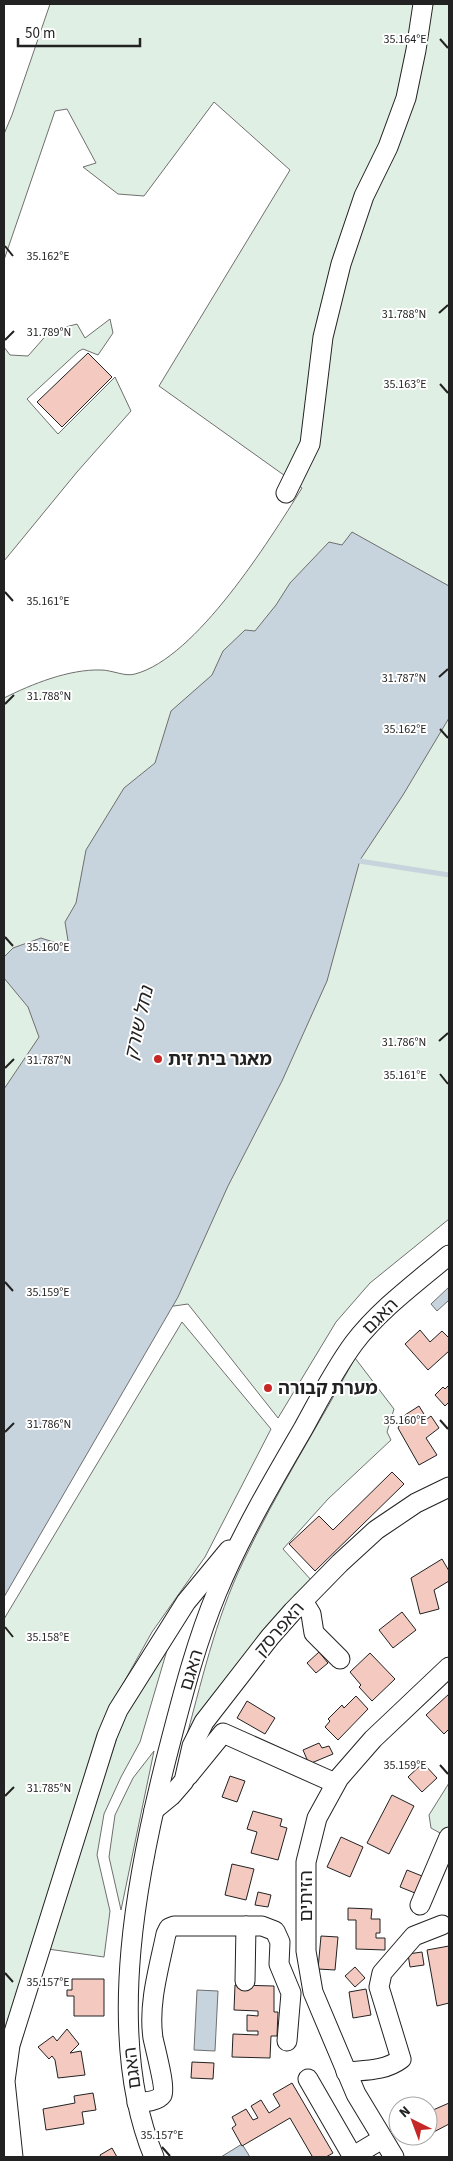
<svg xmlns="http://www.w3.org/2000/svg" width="453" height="2161" viewBox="0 0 453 2161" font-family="'Source Sans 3','Noto Sans Hebrew',sans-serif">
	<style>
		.green { fill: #e0efe3; stroke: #6f6f6f }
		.water { fill: #c7d3dd; stroke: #6f6f6f }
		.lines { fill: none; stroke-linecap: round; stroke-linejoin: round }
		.stream { stroke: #c7d3dd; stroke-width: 5 }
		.building { fill: #f3c9c0; stroke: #222 }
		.minor-casing { stroke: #222; stroke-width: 21 }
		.minor { stroke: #fff; stroke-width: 19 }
		.ticks { fill: none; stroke: #222; stroke-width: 2 }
		.poi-dot { fill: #c62828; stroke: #fff; stroke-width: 2 }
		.labels { text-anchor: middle; stroke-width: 4; stroke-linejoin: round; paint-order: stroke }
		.poi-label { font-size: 18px; font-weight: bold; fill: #222; stroke: #fff; text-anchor: start }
		.street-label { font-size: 18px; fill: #222; stroke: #fff }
		.water-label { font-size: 19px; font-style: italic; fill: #222; stroke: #fff }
		.ticks-label { font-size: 12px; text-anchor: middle; fill: #222; stroke: #fff; stroke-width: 4; stroke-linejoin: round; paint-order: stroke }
	</style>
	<rect width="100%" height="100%" fill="#fff"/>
	<g class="green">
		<path d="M50,4H449V1219L370,1283L336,1322L278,1418L188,1304L4,1330V698C32,684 69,669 101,670C112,670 125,677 135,674C196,658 269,541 302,488L159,386L290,170L214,102L144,196L118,194L83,167L96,163L67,109L55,111L4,260V134L12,115Z"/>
		<polygon points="110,319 113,333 98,355 83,349 79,351 27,399 58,434 115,377 131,411 77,472 4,561 4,347 10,355 28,356 50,331 77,324 85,338"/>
		<polygon points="182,1322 271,1429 205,1557 152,1632 105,1716 22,1990 4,2056 4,1619"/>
		<path d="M355,1358L394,1409L387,1432L391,1440L328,1499L283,1549L312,1581L184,1746C201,1684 215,1620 243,1562C276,1492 318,1426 355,1358Z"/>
		<polygon points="170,1640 140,1742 121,1777 104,1814 97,1855 110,1911 104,1957 48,1949 124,1715"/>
		<polygon points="154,1751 121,1910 109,1857 115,1815 133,1778"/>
		<polygon points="449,1783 449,1838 431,1828 429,1815"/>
	</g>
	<g class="water">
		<polygon points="352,532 449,586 449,718 403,795 360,860 327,981 282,1081 228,1186 178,1297 4,1597 4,1089 39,1037 28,1007 4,978 4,957 13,948 41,938 69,947 65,922 76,903 86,850 124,788 155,763 171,711 212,675 223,651 245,630 255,631 276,605 290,583 329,542 342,545"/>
		<polygon points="449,1287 449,1300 437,1311 431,1304"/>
		<polygon points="197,1990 218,1991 215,2051 194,2050"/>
		<polygon points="242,2144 250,2157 221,2157"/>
	</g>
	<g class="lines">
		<polyline class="stream" points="353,860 449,875"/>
	</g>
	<g class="building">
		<polygon points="88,353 112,377 62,427 37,402"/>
		<polygon points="420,1330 430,1342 442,1331 449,1338 449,1351 428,1370 405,1344"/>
		<polygon points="449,1385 449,1402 445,1406 435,1395 443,1387 445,1389"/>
		<polygon points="419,1406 427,1419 431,1416 439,1428 426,1438 437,1455 419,1465 398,1428 405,1415"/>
		<polygon points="392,1472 404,1484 315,1571 289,1544 319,1516 333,1530"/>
		<polygon points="442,1559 449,1571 449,1581 434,1590 439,1609 420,1614 411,1578"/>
		<polygon points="402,1612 416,1630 393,1648 379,1630"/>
		<polygon points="319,1652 328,1663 316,1673 307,1663"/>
		<polygon points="370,1653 395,1679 372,1701 359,1687 361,1685 350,1672"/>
		<polygon points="449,1694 449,1729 444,1734 426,1715"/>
		<polygon points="356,1696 368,1709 338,1740 325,1727 330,1721 328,1719 342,1705 344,1708"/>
		<polygon points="247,1701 275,1718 265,1734 237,1718"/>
		<polygon points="319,1743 322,1748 329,1746 333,1754 309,1764 303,1750"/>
		<polygon points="423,1763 437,1778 422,1792 408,1777"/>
		<polygon points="230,1776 245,1781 237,1802 222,1797"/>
		<polygon points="392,1795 414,1806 389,1854 367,1843"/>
		<polygon points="253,1811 282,1819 280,1826 287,1828 278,1860 251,1853 257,1832 247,1829"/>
		<polygon points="341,1837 363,1847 350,1877 327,1867"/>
		<polygon points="232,1864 254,1869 246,1900 225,1895"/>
		<polygon points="407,1870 422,1876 415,1893 400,1887"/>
		<polygon points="258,1892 271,1895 268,1907 255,1905"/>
		<polygon points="348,1908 372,1909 371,1919 380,1919 380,1933 376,1933 376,1938 385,1938 385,1950 356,1949 356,1920 348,1920"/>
		<polygon points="321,1936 338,1937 335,1970 318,1969"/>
		<polygon points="449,1946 449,2003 437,2006 427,1950"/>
		<polygon points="422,1952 424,1965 410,1967 408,1954"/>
		<polygon points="355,1967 365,1978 355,1987 345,1976"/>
		<polygon points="72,1979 104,1979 104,2016 74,2016 74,1996 67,1996 67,1990 72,1990"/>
		<polygon points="235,1985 274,1986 274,2012 278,2012 277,2036 271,2036 270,2058 232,2057 233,2034 258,2035 258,2031 247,2031 247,2015 258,2016 258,2011 234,2010"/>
		<polygon points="366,1989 371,2015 353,2018 349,1992"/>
		<polygon points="67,2029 79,2044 70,2053 81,2051 85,2075 58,2078 55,2060 52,2056 49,2059 38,2047 53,2036 57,2041"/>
		<polygon points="192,2062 214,2063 213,2079 191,2078"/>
		<polygon points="292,2083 333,2153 326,2157 310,2157 312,2156 290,2118 242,2146 232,2128 236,2125 232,2117 246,2109 253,2120 258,2118 251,2106 261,2100 269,2113 280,2106 273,2094"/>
		<polygon points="93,2093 96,2110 82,2112 84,2124 46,2130 43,2109 75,2103 74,2096"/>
		<polygon points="449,2103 449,2124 428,2135 428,2116 434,2113 433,2110"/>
		<polygon points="112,2148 117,2157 101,2157 100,2155"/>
	</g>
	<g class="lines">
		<g class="minor-casing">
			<g id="minor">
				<polyline points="286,493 310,444 323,337 341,264 364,196 388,147 406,98 416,50 423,4"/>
				<polyline points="303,1601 311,1614 314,1633 340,1659"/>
				<polyline points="188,1776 223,1733 335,1783"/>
				<polyline points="154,1810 171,1796 184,1781 192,1746 204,1722 270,1637 293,1611 340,1563 376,1530 416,1503 449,1487"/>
				<polyline points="420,1905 449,1837"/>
				<polyline points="245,1981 246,1926"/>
				<path d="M346,2072C366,2070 385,2071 401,2059L379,1987L382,1973L414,1936L442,1925"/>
				<polyline points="308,2079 353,2157"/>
				<path d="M137,2103C144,2102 158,2101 162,2095C166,2088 155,2048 153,2038C148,2004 159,1968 166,1934L169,1928L174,1926H262L275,1931L280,1942L279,1964L291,1993L287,2041"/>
				<polyline points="13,2157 5,2081 10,2045 107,1736 118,1710 186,1602 229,1550"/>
				<path d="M154,2157C103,2034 138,1866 171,1740C184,1690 197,1640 217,1592C241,1535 272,1482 303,1429C319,1400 334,1370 354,1343C380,1309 416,1283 449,1255"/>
				<polyline points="352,2157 382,2139"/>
				<polyline points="394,2157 356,2094 313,1992 306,1951 306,1862 317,1818 339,1778 373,1739 449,1667"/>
			</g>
		</g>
		<use href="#minor" class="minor"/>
	</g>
	<path class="ticks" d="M440,39L448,48M5,246L13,256M439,313L448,305M5,340L14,331M440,384L448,393M5,592L13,601M439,677L448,669M5,704L14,695M440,729L448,738M5,937L13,946M439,1041L448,1033M5,1068L14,1059M440,1074L448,1084M5,1282L13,1291M440,1420L448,1429M5,1432L14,1423M5,1627L13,1637M440,1765L448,1774M5,1796L14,1787M5,1973L13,1982M162,2147L170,2156"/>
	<g class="poi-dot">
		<circle cx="158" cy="1059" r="5"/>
		<circle cx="268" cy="1388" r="5"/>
	</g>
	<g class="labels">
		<g class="poi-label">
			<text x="168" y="1065">מאגר בית זית</text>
			<text x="278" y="1394">מערת קבורה</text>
		</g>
		<g class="street-label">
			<text transform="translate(380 1316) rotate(-45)" y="6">האגם</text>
			<text transform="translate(279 1629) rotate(-49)" y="6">האפרסק</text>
			<text transform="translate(191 1670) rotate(-73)" y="6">האגם</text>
			<text transform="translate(306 1896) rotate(-90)" y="6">הזיתים</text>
			<text transform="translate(132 2068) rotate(-97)" y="6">האגם</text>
		</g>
		<g class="water-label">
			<text transform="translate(138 1023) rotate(-77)" y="7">נחל שורק</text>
		</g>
	</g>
	<g class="ticks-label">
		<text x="405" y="43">35.164°E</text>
		<text x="48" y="260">35.162°E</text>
		<text x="404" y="318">31.788°N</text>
		<text x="49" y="336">31.789°N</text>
		<text x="405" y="388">35.163°E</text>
		<text x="48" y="605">35.161°E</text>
		<text x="404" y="682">31.787°N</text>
		<text x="49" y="700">31.788°N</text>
		<text x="405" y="733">35.162°E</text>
		<text x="48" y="951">35.160°E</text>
		<text x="404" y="1046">31.786°N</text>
		<text x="49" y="1064">31.787°N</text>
		<text x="405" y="1079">35.161°E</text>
		<text x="48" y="1296">35.159°E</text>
		<text x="405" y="1424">35.160°E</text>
		<text x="49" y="1428">31.786°N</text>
		<text x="48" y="1641">35.158°E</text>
		<text x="405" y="1769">35.159°E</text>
		<text x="49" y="1792">31.785°N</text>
		<text x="48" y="1986">35.157°E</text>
		<text x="162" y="2139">35.157°E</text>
	</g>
	<rect width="453" height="2161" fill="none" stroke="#222222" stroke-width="10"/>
	<g transform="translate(413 2121) rotate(318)"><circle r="24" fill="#ffffff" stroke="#a7a7a7"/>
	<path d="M0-4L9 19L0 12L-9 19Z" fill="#c62828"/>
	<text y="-8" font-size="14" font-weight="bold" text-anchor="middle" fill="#222222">N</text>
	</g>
	<path d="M18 38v8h122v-8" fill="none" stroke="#222222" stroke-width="2.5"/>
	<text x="25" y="38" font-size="15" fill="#222222" stroke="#ffffff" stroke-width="4" paint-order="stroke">50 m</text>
</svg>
